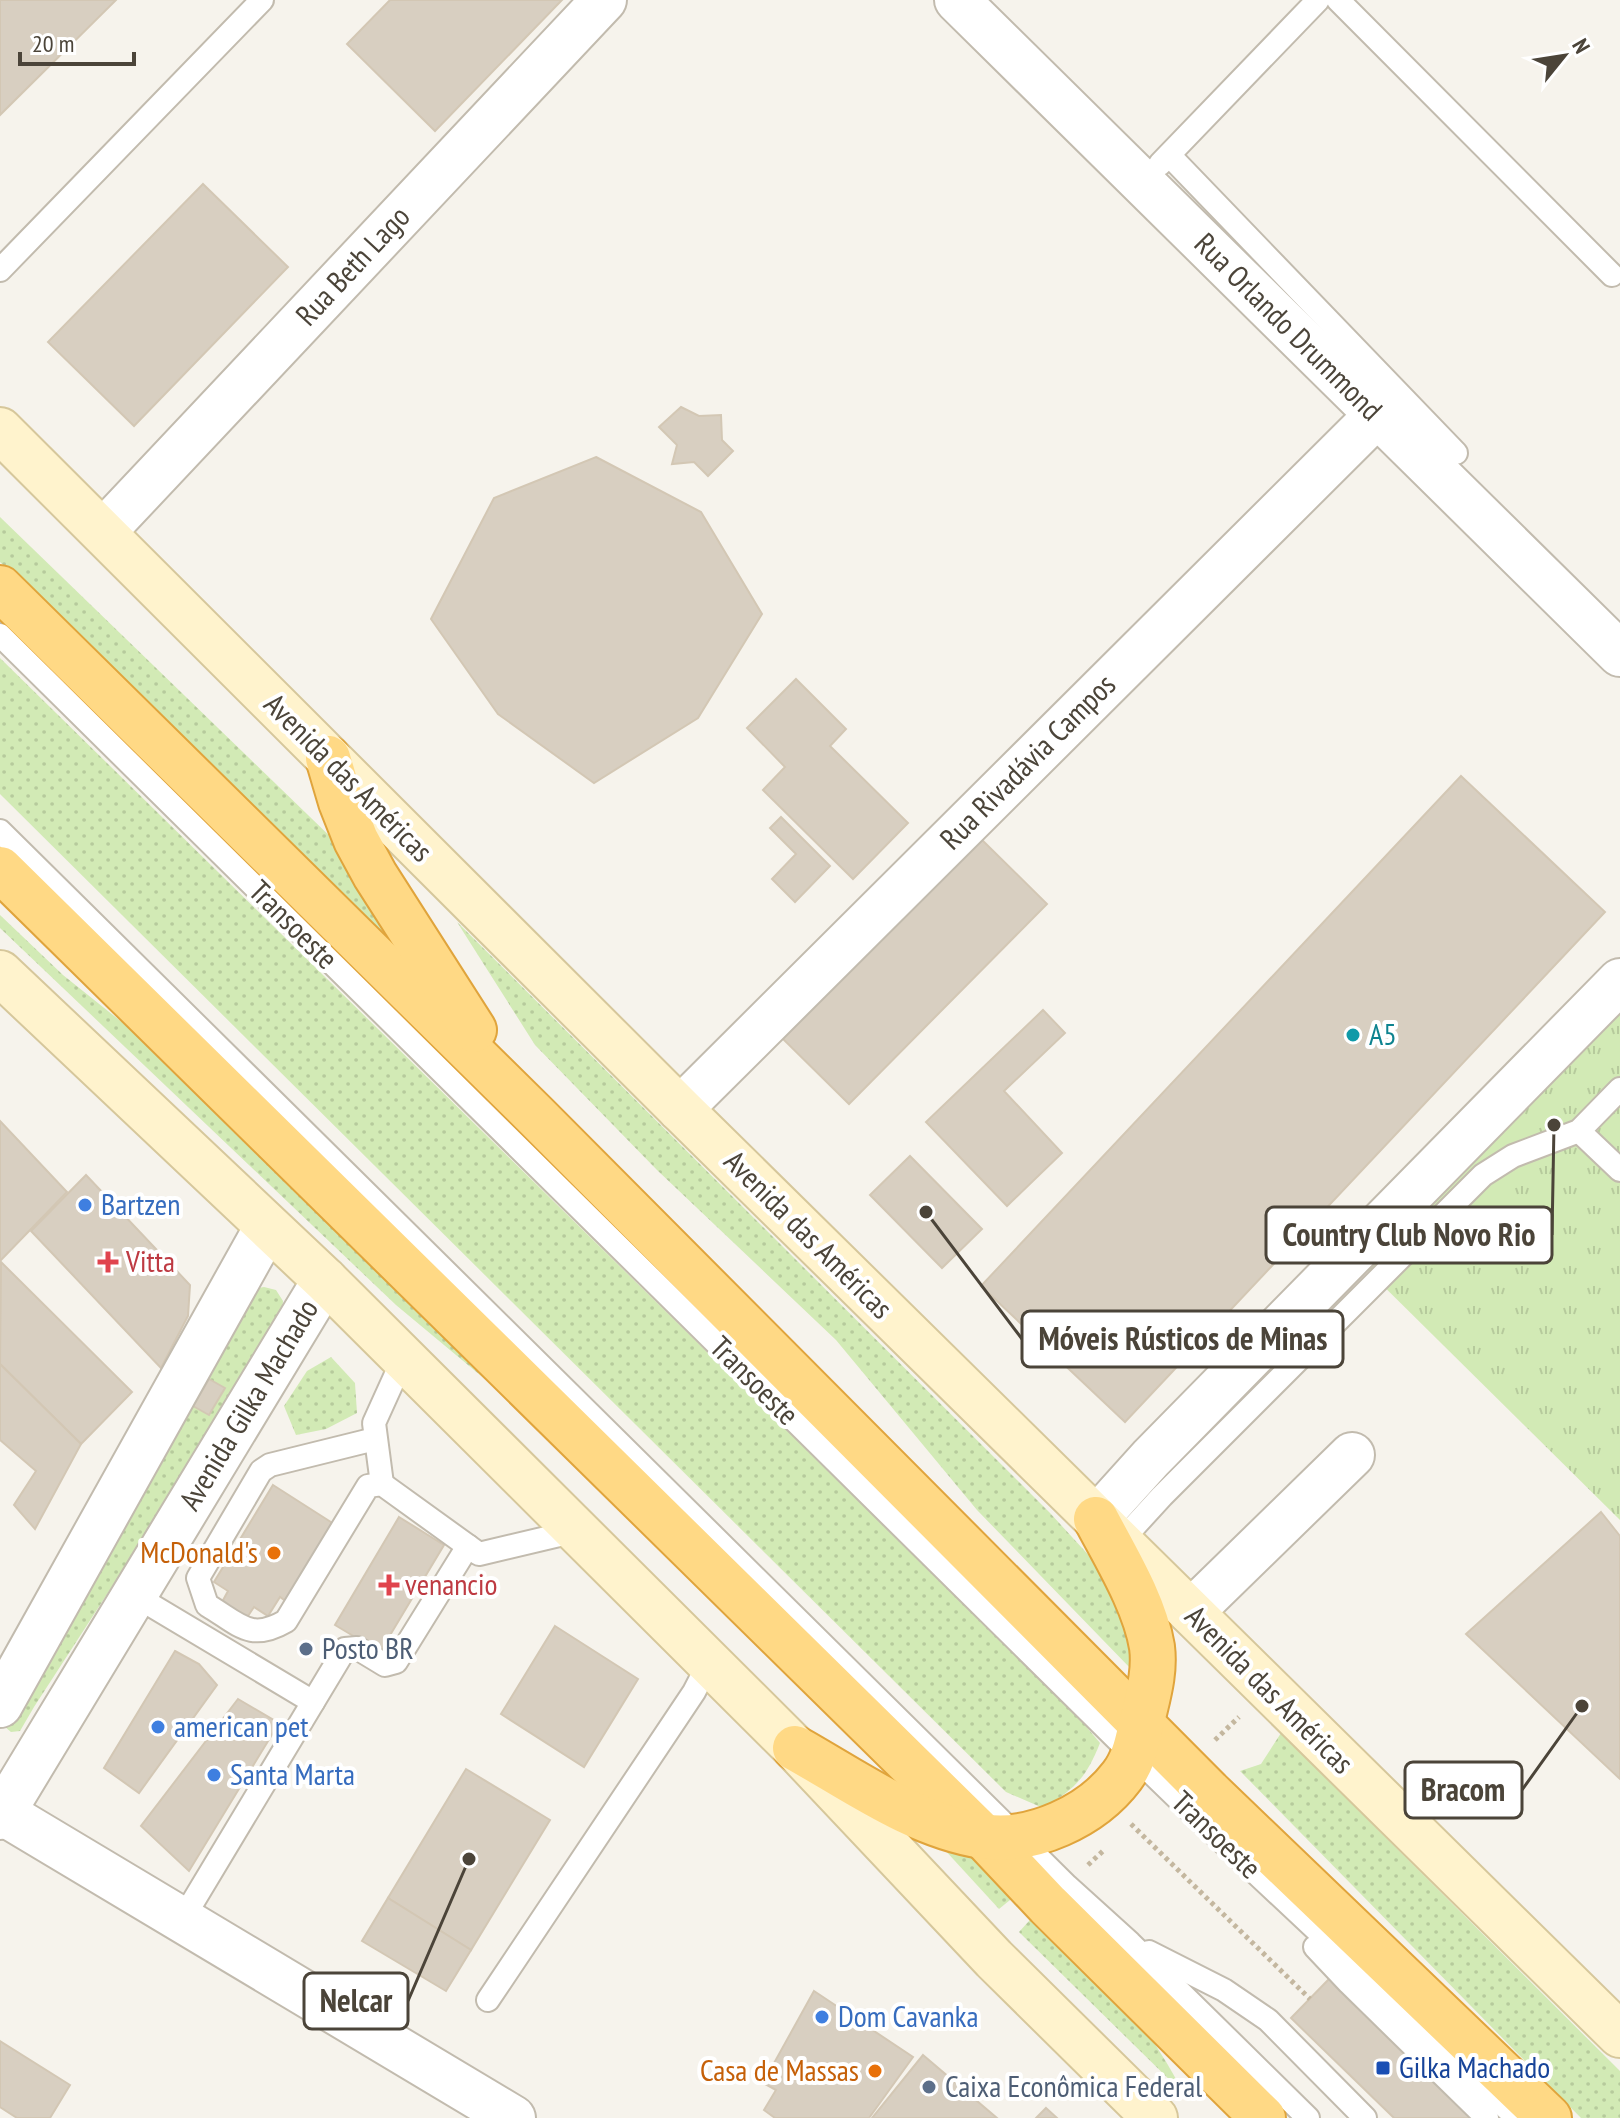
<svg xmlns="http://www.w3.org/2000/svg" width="1620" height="2118" viewBox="0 0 1620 2118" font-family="'PT Sans Narrow',sans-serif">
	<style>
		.grass { fill: url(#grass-dots); fill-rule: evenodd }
		.park { fill: url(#park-tufts) }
		.building { fill: #d8cfc1; stroke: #d3c7b4; stroke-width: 2 }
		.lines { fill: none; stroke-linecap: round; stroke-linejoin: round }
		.service-casing { stroke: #c2bbae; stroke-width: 26 }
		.minor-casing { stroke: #c2bbae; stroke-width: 48 }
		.tertiary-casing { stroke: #c2bbae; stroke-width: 48 }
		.secondary-casing { stroke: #d6c79b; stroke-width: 48 }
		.trunk-casing { stroke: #e0a43c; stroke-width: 48 }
		.path { stroke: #c4b79f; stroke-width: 5; stroke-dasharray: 4 4; stroke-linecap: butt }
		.service { stroke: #fff; stroke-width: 22 }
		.minor { stroke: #fff; stroke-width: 44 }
		.tertiary { stroke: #fff; stroke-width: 44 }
		.secondary { stroke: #fff3cd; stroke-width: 44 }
		.trunk { stroke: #ffd985; stroke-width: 44 }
		.culture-dot { fill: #0f9aa8; stroke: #fff; stroke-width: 3 }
		.shop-dot { fill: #3f7fe0; stroke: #fff; stroke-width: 3 }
		.health-dot { fill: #e0444e; stroke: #fff; stroke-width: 3 }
		.food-dot { fill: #e8710a; stroke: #fff; stroke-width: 3 }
		.service-dot { fill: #5c6f8a; stroke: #fff; stroke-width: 3 }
		.transit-dot { fill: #1a4fb4; stroke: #fff; stroke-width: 3 }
		.labels { text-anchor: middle; stroke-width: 8; stroke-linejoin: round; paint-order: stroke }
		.street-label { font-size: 30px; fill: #4b4439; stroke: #fff }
		.culture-label { font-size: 30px; fill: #0d838f; stroke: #fff; text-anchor: start }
		.shop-label { font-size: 30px; fill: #366cbe; stroke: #fff; text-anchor: start }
		.health-label { font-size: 30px; fill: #be3a42; stroke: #fff; text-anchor: start }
		.food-label { font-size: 30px; fill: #c56008; stroke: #fff; text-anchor: end }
		.service-label { font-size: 30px; fill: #4e5e75; stroke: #fff; text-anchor: start }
		.transit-label { font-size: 30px; fill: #164399; stroke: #fff; text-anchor: start }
		.leader { fill: none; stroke: #4b4439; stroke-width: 3 }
		.callout-dot { fill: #4b4439; stroke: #fff; stroke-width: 3 }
		.callout { fill: #fff; stroke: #4b4439; stroke-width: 3 }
		.callout-label { font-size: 32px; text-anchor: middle; font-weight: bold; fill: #4b4439 }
	</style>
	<defs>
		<pattern id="grass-dots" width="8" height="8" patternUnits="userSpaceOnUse" patternTransform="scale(2)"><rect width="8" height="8" fill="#d2eab5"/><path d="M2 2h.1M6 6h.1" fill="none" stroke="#b6ca9c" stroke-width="1.8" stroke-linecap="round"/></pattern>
		<pattern id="park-tufts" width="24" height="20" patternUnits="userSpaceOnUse" patternTransform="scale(2)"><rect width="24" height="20" fill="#d2eab5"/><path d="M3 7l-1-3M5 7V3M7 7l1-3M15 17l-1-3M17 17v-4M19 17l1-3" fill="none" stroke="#b6ca9c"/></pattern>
	</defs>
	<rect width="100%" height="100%" fill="#f6f3ec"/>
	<g class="grass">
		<polygon points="0,517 340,846 424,975 0,562"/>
		<path d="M0,658L1073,1711L1100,1743C1086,1778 1075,1789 1043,1808L1006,1792L0,794Z"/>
		<polygon points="0,915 63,975 214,1096 559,1441 396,1305 0,928"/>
		<polygon points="457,922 1050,1513 1094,1561 1127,1627 1131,1669 977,1510 836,1340 657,1170 535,1045"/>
		<path d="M264,1287L276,1290L283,1301L282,1314L247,1378L34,1707L20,1731L11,1732L5,1727L6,1717L252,1289ZM209,1379L225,1388L209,1415L193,1405Z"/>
		<polygon points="331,1357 355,1383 357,1413 326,1429 296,1435 284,1406 307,1371"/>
		<polygon points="1281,1733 1620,2071 1620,2118 1581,2118 1240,1771 1261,1764"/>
		<polygon points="943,1848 992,1861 1021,1891 999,1909"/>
		<path d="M1039,1910C1096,1965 1148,2023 1184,2094L1019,1932Z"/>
	</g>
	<polygon class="park" points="1620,992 1620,1520 1355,1258"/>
	<g class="building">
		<polygon points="0,0 116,0 0,115"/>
		<polygon points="390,0 562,0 435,131 347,44"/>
		<polygon points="203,184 288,267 134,426 48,342"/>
		<polygon points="681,407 699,416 721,415 722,440 733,451 708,476 694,462 672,464 677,445 659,427"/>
		<polygon points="596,457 701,512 762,614 698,718 594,783 498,714 431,619 494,498"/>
		<polygon points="796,679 846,729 830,746 908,823 853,879 763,790 785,767 747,728"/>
		<polygon points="1461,776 1605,912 1125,1422 981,1286"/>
		<polygon points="781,817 830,866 795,902 772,879 796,854 770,828"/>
		<polygon points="977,835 1047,904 849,1104 779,1035"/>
		<polygon points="1043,1010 1065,1033 1004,1091 1062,1153 1007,1206 926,1122"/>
		<polygon points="0,1121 67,1192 0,1261"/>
		<polygon points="910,1156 982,1229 942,1268 870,1195"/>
		<polygon points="86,1175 190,1285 188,1316 161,1368 31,1231"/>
		<polygon points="1,1262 132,1392 81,1444 0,1364"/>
		<polygon points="0,1364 81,1444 35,1529 14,1505 36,1471 0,1440"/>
		<polygon points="209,1379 225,1388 209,1415 193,1406"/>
		<polygon points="273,1485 334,1524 287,1602 280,1597 268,1616 254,1607 246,1619 221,1604 228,1591 214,1582"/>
		<polygon points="1601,1512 1620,1536 1620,1779 1466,1634"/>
		<polygon points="399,1517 444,1545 380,1652 335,1625"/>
		<polygon points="555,1626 638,1679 584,1767 501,1714"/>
		<polygon points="175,1651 199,1664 217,1685 139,1793 104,1768"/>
		<polygon points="238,1699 279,1723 189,1871 141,1826"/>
		<polygon points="466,1769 550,1820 471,1950 388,1898"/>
		<polygon points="388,1898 471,1950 446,1991 362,1941"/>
		<polygon points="1330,1978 1475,2118 1394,2118 1291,2018"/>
		<polygon points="814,1991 913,2057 869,2118 775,2118 764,2110 776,2090 763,2083"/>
		<polygon points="0,2041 70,2085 50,2118 17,2118 0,2107"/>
		<polygon points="923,2055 997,2118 872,2118"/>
		<polygon points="1046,2108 1057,2118 1036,2118"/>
	</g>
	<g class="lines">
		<g class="service-casing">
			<g id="service">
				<polyline points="1338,0 1612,275"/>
				<polyline points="1169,155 1456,453"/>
				<polyline points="1160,164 1318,0"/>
				<polyline points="0,270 262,0"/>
				<polyline points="0,635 1134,1756 1226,1845 1517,2118"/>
				<polyline points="0,831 1067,1886 1130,1943 1308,2118"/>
				<polyline points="1579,1131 1620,1170"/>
				<path d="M375,1439L270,1465L261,1471L198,1578L207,1605C239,1624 250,1642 286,1621L368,1486L382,1484L479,1554L576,1531"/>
				<polyline points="382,1484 374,1423 403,1359"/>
				<polyline points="1120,1542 1162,1496 1483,1175 1513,1156 1579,1131 1620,1089"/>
				<polyline points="134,1595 313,1702"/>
				<polyline points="182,1920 345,1649 357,1648 385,1665 396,1662 468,1546"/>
				<polyline points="1315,1947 1349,1983 1487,2118"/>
				<polyline points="1149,1952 1224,1990 1268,2020 1365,2118"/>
				<polyline points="488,2000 694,1692 709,1663"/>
			</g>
		</g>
		<g class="minor-casing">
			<g id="minor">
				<polyline points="957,0 1620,654"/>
				<polyline points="103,532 604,0"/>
				<polyline points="680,1109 1377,415"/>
				<polyline points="1096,1519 1151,1458 1620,981"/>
				<polyline points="1191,1612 1352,1455"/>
				<polyline points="0,1811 513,2118"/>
			</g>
		</g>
		<g class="tertiary-casing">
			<g id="tertiary">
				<polyline points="0,1705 267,1227"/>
				<polyline points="0,1817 325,1280"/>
			</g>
		</g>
		<g class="secondary-casing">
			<g id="secondary">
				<polyline points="0,430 680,1109 1620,2035"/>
				<polyline points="0,973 325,1280 795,1748 994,1959 1155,2118"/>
			</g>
		</g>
		<g class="trunk-casing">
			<g id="trunk">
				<polyline points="0,588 536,1116 1209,1792 1549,2118"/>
				<polyline points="328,758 341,802 356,840 375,875 474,1030"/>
				<polyline points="0,869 983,1836 1048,1905 1263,2118"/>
				<path d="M795,1748C854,1781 914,1825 982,1836C1032,1844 1092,1816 1122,1776C1136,1758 1138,1735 1144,1713C1149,1692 1155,1670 1152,1647C1145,1604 1116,1557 1096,1519"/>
			</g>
		</g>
		<g class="path">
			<polyline points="1215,1740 1239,1717"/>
			<polyline points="1131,1824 1310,1999"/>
			<polyline points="1088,1865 1104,1850"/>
		</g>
		<use href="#service" class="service"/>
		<use href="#minor" class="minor"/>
		<use href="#tertiary" class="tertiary"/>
		<use href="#secondary" class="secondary"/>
		<use href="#trunk" class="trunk"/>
	</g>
	<circle class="culture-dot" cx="1353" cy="1035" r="8"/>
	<g class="shop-dot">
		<circle cx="85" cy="1205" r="8"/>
		<circle cx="158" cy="1727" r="8"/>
		<circle cx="214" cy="1775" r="8"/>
		<circle cx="822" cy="2017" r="8"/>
	</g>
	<g class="health-dot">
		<path d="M104 1250h8v8h8v8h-8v8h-8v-8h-8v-8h8z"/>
		<path d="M385 1573h8v8h8v8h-8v8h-8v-8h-8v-8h8z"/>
	</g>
	<g class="food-dot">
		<circle cx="274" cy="1553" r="8"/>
		<circle cx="875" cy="2071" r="8"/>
	</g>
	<g class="service-dot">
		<circle cx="306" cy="1649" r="8"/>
		<circle cx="929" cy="2087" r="8"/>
	</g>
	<rect class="transit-dot" x="1375" y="2060" width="16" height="16" rx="4"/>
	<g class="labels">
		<g class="street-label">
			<text transform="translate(353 266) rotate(-47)" y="10">Rua Beth Lago</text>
			<text transform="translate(1288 327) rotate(45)" y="10">Rua Orlando Drummond</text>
			<text transform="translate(1028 762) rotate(-45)" y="10">Rua Rivadávia Campos</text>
			<text transform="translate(348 778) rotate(45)" y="10">Avenida das Américas</text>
			<text transform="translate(293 925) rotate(45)" y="10">Transoeste</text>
			<text transform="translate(808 1235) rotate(45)" y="10">Avenida das Américas</text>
			<text transform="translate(754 1381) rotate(45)" y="10">Transoeste</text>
			<text transform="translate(249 1405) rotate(-59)" y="10">Avenida Gilka Machado</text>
			<text transform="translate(1269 1690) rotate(45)" y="10">Avenida das Américas</text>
			<text transform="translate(1216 1835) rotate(44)" y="10">Transoeste</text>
		</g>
		<g class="culture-label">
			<text x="1369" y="1045">A5</text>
		</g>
		<g class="shop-label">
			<text x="101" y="1215">Bartzen</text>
			<text x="174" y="1737">american pet</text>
			<text x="230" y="1785">Santa Marta</text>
			<text x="838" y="2027">Dom Cavanka</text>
		</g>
		<g class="health-label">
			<text x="126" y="1272">Vitta</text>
			<text x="405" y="1595">venancio</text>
		</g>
		<g class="food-label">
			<text x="258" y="1563">McDonald's</text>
			<text x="859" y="2081">Casa de Massas</text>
		</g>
		<g class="service-label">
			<text x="322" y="1659">Posto BR</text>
			<text x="945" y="2097">Caixa Econômica Federal</text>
		</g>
		<g class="transit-label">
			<text x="1399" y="2078">Gilka Machado</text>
		</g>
	</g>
	<path class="leader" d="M1554 1125L1552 1235M926 1212L1022 1339M1582 1706L1522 1790M469 1859L408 2001"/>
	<g class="callout-dot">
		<circle cx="1554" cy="1125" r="8"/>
		<circle cx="926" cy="1212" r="8"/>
		<circle cx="1582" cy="1706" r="8"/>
		<circle cx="469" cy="1859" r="8"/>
	</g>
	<g class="callout">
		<rect x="1266" y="1207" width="286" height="56" rx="8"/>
		<rect x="1022" y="1311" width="321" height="56" rx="8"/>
		<rect x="1405" y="1762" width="117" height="56" rx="8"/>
		<rect x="304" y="1973" width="104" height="56" rx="8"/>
	</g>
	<g class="callout-label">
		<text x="1409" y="1246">Country Club Novo Rio</text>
		<text x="1183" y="1350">Móveis Rústicos de Minas</text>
		<text x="1463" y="1801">Bracom</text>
		<text x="356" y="2012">Nelcar</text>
	</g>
	<g transform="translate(1564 56) rotate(60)" stroke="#ffffff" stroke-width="6" paint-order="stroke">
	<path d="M0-6L14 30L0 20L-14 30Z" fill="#4b4439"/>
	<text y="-12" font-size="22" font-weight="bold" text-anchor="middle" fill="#4b4439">N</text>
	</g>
	<path d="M20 52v12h114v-12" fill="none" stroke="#4b4439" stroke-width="4"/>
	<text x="32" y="52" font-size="24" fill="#4b4439" stroke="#ffffff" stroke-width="6" paint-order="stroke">20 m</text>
</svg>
